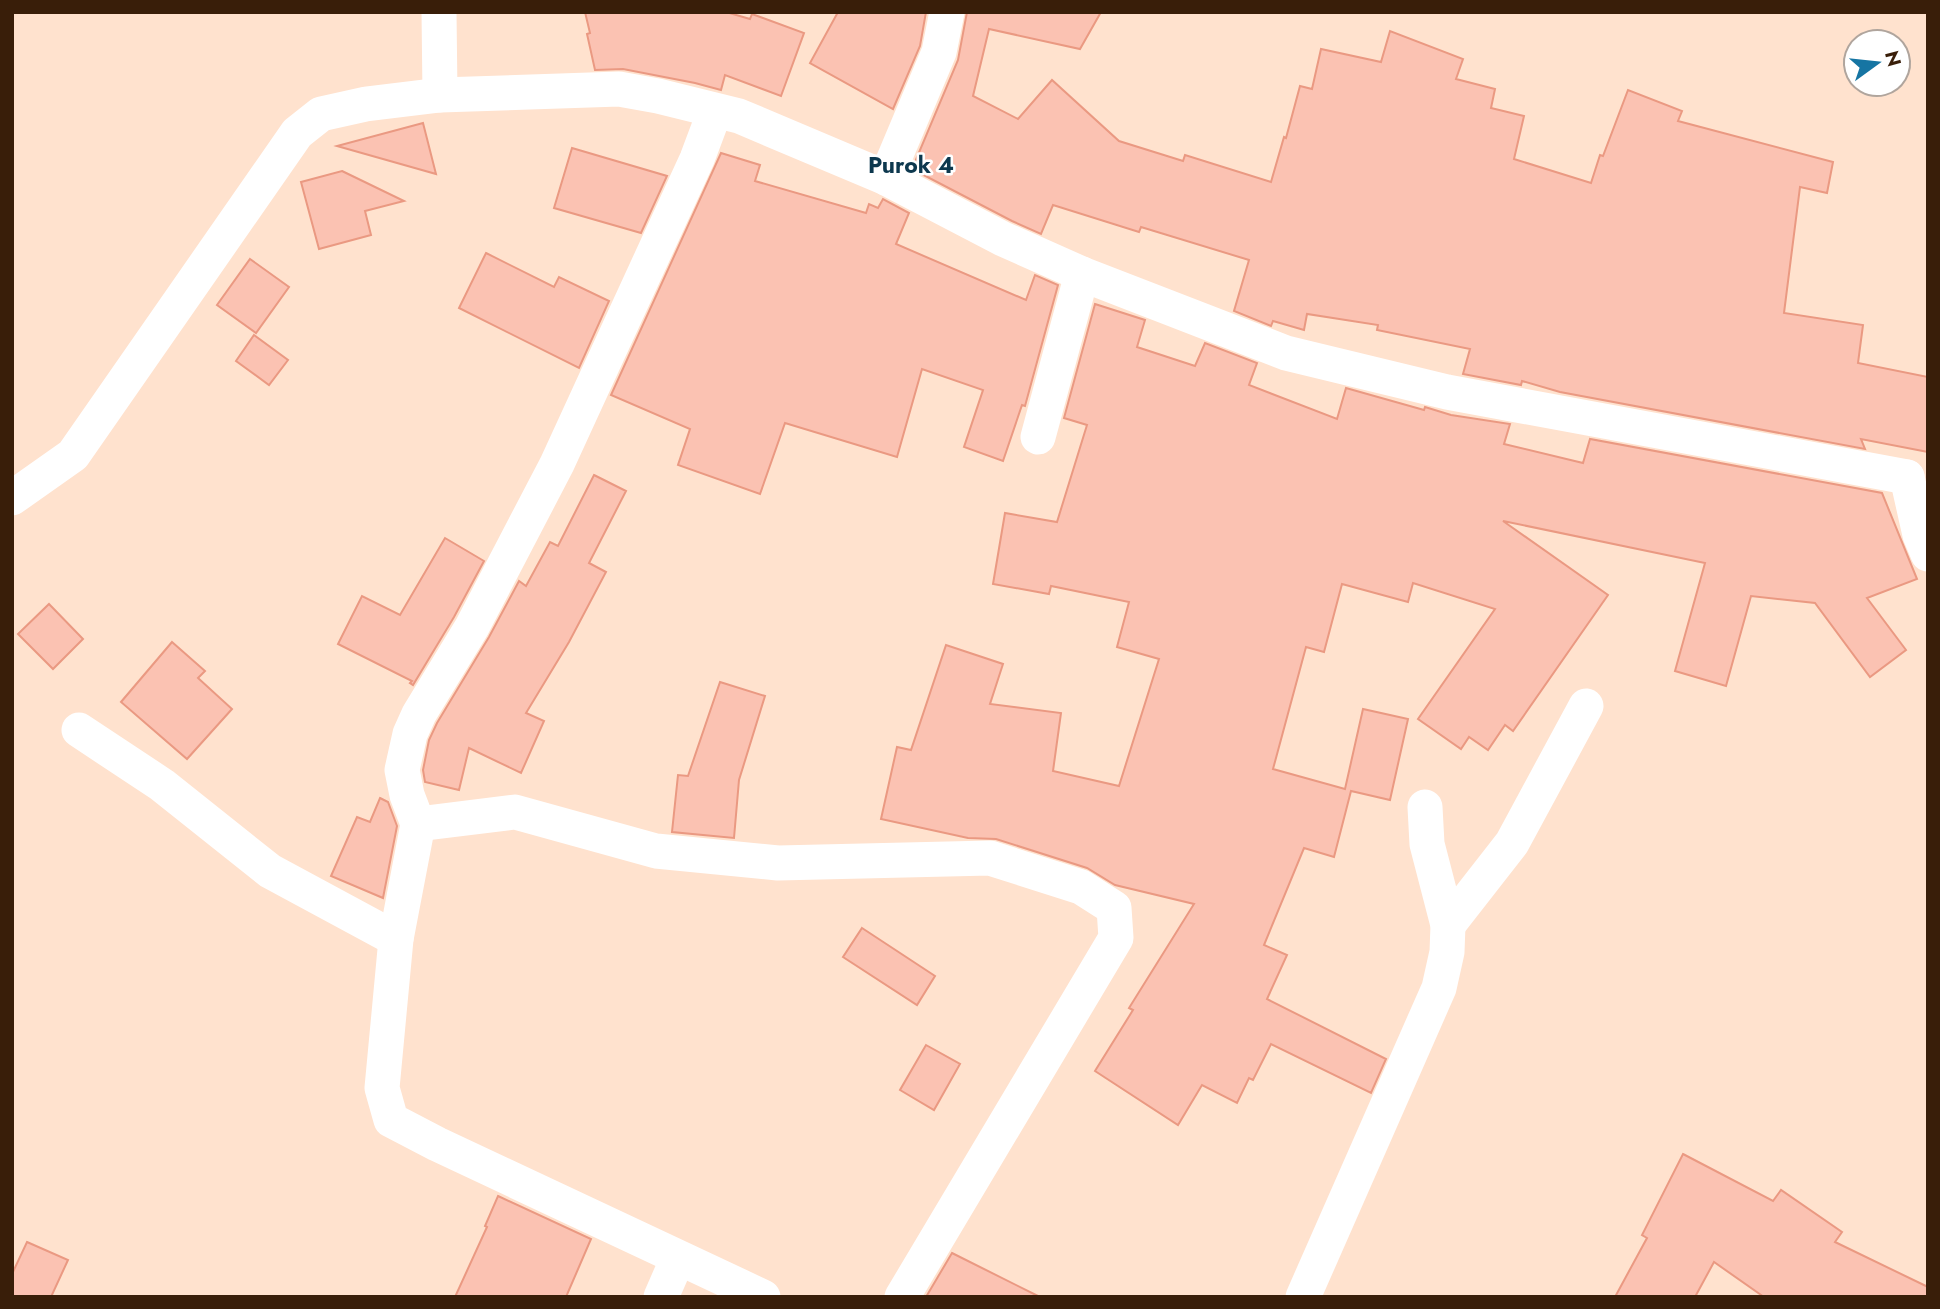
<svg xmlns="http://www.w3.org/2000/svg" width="1940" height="1309" viewBox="0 0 1940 1309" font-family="Jost,sans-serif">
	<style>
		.building { fill: #fbc2b2; stroke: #ea9982; stroke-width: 2 }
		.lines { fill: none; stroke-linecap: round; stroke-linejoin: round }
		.street { stroke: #fff; stroke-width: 35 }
		.labels { text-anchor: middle; stroke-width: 5; stroke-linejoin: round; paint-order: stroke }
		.neighbourhood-label { font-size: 23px; font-weight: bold; fill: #0d384e; stroke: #fff }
	</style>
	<rect width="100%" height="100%" fill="#ffe2ce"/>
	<g class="building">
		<polygon points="585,12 726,12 750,19 752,14 804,33 781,96 725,75 721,90 695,83 623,69 595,70 587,34 590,33"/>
		<polygon points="838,12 926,12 920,46 893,109 810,63"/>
		<polygon points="967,12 1101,12 1080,49 989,29 973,96 1018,119 1052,80 1119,141 1183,161 1185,155 1271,182 1284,137 1286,138 1300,86 1312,89 1321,49 1381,62 1390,31 1463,59 1456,79 1495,89 1491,108 1524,116 1514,159 1591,183 1600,155 1603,156 1628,90 1682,111 1678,121 1833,162 1827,193 1800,187 1784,313 1863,325 1858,363 1928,377 1928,452 1861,439 1865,449 1560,392 1522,381 1521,385 1463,374 1470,349 1377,330 1378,325 1307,314 1304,330 1273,321 1271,326 1234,311 1249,260 1141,227 1139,232 1053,205 1041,234 1012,221 912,169 958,60"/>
		<polygon points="423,123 436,174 337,146"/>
		<polygon points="572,148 667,176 641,233 554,208"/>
		<polygon points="721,153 760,165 755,181 866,213 869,204 878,208 883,199 909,213 896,244 1026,300 1035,275 1058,285 1025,406 1022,405 1003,461 964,447 983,390 922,369 897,457 785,423 760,494 678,465 690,429 611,395"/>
		<polygon points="342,171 404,201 365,211 371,235 319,249 301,182"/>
		<polygon points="486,253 554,287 559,277 609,301 579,368 459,308"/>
		<polygon points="250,259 289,287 256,333 217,305"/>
		<polygon points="1095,304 1145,320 1137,347 1195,366 1205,343 1257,363 1249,385 1337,419 1346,388 1424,410 1425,407 1451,415 1510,424 1504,444 1583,463 1590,439 1882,493 1917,579 1867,598 1906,650 1870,677 1815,603 1751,596 1726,686 1675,671 1705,563 1503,521 1608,595 1513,731 1505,725 1488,750 1469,737 1461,749 1418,719 1495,609 1413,583 1408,602 1342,584 1324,652 1306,647 1273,769 1345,789 1363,709 1408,719 1390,800 1351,791 1334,857 1304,848 1264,945 1287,955 1267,999 1386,1059 1371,1093 1271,1044 1253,1080 1249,1078 1237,1103 1202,1085 1178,1125 1095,1071 1133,1010 1129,1008 1194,904 1115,885 1087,868 996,839 968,838 881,819 897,747 911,750 946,645 1003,664 990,704 1061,713 1053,771 1119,786 1159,659 1117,647 1129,602 1051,586 1049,594 993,584 1005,513 1057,522 1087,425 1064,418"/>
		<polygon points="254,335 288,360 269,385 236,361"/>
		<polygon points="594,475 626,491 589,563 606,572 569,642 526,713 544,721 521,773 469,748 459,790 425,782 423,770 429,740 437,723 489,637 519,581 526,586 550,542 558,546"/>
		<polygon points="445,538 484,561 454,617 413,685 410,683 412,681 338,644 362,596 400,615"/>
		<polygon points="49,604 83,639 53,669 18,634"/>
		<polygon points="172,642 205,671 198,678 232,709 187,759 121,702"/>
		<polygon points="720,682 765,696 739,780 734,838 672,832 678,775 688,776"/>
		<polygon points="380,798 388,802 397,826 383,898 331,876 357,817 370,822"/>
		<polygon points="862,928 935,976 917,1005 843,957"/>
		<polygon points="926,1045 960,1064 934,1110 900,1090"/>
		<polygon points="1683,1154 1773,1201 1781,1190 1842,1232 1835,1242 1928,1287 1928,1297 1764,1297 1714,1262 1695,1297 1615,1297 1647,1238 1642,1235"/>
		<polygon points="498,1196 591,1239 566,1297 455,1297 487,1227 485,1226"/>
		<polygon points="27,1242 68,1260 51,1297 12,1297 12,1274"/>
		<polygon points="952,1253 1040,1297 926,1297"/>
	</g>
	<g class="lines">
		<g class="street">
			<polyline points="439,12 440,95"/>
			<polyline points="715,111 697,159 557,464 472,627 419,714 410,734 402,770 407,795 418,824 396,939 382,1088 391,1120 437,1144 763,1297"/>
			<polyline points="886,178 939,52 947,12"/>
			<polyline points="1038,437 1082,274"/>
			<polyline points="1907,477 1920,535 1928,554"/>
			<polyline points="12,498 73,455 297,133 321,114 366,104 440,95 619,89 658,96 739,116 886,178 1003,239 1082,274 1286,353 1447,392 1907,477"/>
			<polyline points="79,730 162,785 270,871 396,939"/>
			<polyline points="418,824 515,812 656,851 778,863 990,858 1081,887 1114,908 1116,938 902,1297"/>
			<polyline points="1448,925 1512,843 1586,706"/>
			<polyline points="661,1297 678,1258"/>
			<polyline points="1303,1297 1439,988 1447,952 1448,925 1427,844 1425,807"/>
		</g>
	</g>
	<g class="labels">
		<g class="neighbourhood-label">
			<text x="911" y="173">Purok 4</text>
		</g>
	</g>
	<rect width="1940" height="1309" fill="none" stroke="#391e09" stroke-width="28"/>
	<g transform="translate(1877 63) rotate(75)"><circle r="33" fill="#ffffff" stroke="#b0a59d" stroke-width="2"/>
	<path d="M0-5L12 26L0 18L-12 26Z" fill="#1675a3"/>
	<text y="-10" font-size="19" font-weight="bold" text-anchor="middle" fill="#391e09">N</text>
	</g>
</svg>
